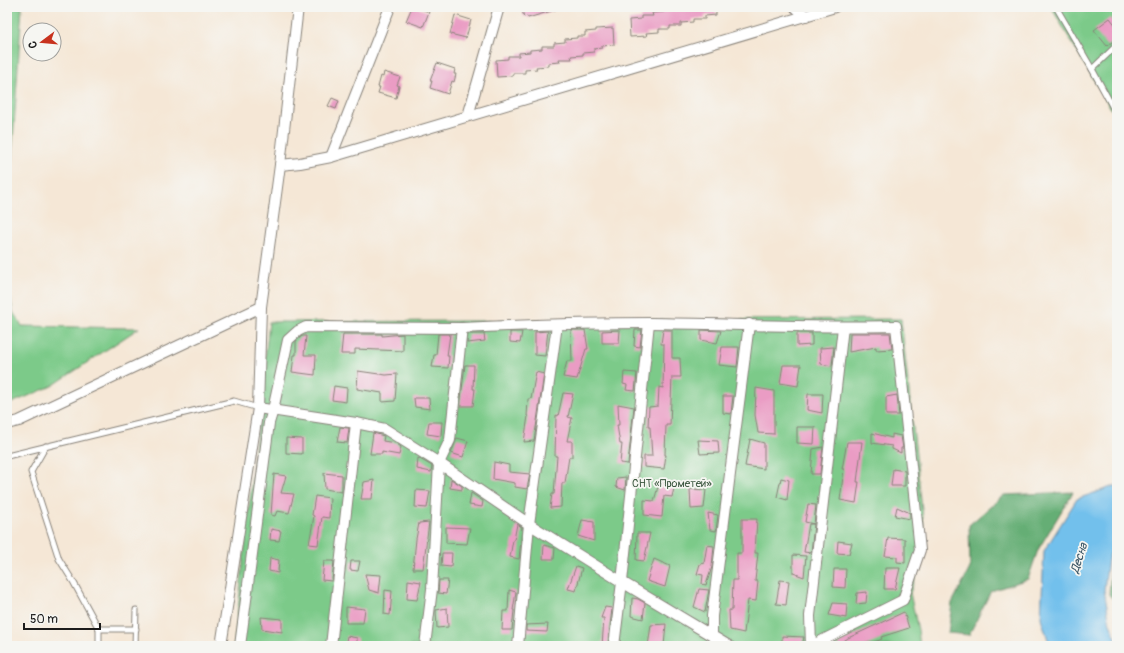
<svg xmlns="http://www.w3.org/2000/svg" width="1124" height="653" viewBox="0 0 1124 653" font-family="Pangolin,sans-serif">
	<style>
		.green { fill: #7cca89; stroke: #4c7352 }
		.forest { fill: #65ae75; stroke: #406548 }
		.water { fill: #72c0ec; stroke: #476e84 }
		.building { fill: #ea9cc4 }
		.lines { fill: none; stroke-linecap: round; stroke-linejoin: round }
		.service-casing { stroke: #888279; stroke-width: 7 }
		.minor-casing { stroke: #888279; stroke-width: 12 }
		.service { stroke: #fff; stroke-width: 5 }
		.minor { stroke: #fff; stroke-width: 10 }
		.labels { text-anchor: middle; stroke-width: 3.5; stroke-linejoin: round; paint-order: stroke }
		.park-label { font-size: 11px; fill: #3e5942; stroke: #f6f6f2 }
		.water-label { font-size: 12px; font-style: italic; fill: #3a5565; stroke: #f6f6f2 }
	</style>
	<rect width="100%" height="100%" fill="#f6f6f2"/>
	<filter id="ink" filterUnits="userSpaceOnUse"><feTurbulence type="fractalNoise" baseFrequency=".025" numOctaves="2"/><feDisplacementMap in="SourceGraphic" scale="8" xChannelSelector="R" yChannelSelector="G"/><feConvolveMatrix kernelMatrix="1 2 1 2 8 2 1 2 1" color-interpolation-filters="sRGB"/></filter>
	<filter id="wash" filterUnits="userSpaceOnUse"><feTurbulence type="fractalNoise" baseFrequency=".012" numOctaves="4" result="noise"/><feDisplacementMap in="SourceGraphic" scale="16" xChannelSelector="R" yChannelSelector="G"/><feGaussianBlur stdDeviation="0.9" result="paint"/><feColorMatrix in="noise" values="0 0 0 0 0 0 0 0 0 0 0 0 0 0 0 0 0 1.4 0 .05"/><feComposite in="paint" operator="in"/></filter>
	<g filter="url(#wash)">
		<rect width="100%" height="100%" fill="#f5e7d6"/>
		<g class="green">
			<polygon points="7,7 22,7 7,230"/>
			<polygon points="1051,7 1117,7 1117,119"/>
			<polygon points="7,278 13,312 22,326 139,328 52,386 7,405"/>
			<polygon points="901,319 926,546 910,593 918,630 920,646 234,646 269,322"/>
		</g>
		<g class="forest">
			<polygon points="1073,492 1038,550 1028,579 991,591 969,635 948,633 952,603 970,568 969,525 1004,495"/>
			<polygon points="1117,552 1117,601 1109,595 1111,564"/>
		</g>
		<polygon class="water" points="1117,485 1117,537 1108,559 1104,590 1110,624 1117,640 1117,646 1050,646 1041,618 1044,551 1077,499"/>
		<g id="blocks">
			<g class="building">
				<polygon points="412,7 416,7 429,12 423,27 406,21"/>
				<polygon points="521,7 558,7 558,9 528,18 527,16 524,17"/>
				<polygon points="675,7 716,7 716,15 705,16 705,19 693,19 693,22 681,23 681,26 670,26 670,29 659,29 659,32 646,33 647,36 630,37 629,20 641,19 641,16 653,16 652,13 664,12 664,10 675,9"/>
				<polygon points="455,15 471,20 466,38 450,34"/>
				<polygon points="1110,18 1117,27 1117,38 1107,46 1094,30"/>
				<polygon points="613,28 614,45 602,46 602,48 594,49 594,52 583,53 583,55 571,56 572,59 559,59 560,62 548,63 548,66 536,67 537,69 525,70 525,73 513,73 513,76 497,77 496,60 508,59 508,56 519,56 519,53 530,52 530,50 542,49 542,46 554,46 554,43 565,42 565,39 577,38 577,36 585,36 585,32 596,31 596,29"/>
				<polygon points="437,63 455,69 454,74 456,74 454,82 452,81 448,94 430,88 432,81 430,81"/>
				<polygon points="384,72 400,77 397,85 399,86 396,98 378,93 380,87 378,87 381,76 383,77"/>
				<polygon points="332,98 339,101 336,109 328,106"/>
				<polygon points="571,330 585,330 588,349 586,349 577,379 563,377 567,361 572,361"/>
				<polygon points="620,330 619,343 602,343 602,331"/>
				<polygon points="635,330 642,330 640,347 634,346"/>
				<polygon points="663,330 672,330 672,358 680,358 681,377 672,377 670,425 666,425 665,455 666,455 664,469 644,467 644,456 652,456 650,427 648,427 649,407 658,406 659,387 663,388 664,344 661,344"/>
				<polygon points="701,330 721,331 717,343 701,340"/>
				<polygon points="548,331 545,356 535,355 535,332"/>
				<polygon points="510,332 522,332 520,343 510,342"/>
				<polygon points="797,333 812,333 812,345 797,346"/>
				<polygon points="850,333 890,333 892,349 876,350 876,347 849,352"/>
				<polygon points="343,334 382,334 382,336 403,334 403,351 355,349 355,354 341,354"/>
				<polygon points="438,334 450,334 447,356 449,356 448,368 432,367 434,355 436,355"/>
				<polygon points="468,334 484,334 485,341 467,343"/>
				<polygon points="302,336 306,336 304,355 316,355 315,375 292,372 294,355 296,355 296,341"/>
				<polygon points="722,347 739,347 737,367 719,365"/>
				<polygon points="834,347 832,366 821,364 820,348"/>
				<polygon points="465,365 474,365 473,389 475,389 473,406 460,406"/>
				<polygon points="783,365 801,365 798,386 780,383"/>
				<polygon points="358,371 386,375 397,374 395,401 382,402 382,393 357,389"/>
				<polygon points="536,372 544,374 534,441 524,442 528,416 527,416 528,399 531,399"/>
				<polygon points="624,372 637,373 635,391 626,390 627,385 623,384"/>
				<polygon points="334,386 347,388 346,402 332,400"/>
				<polygon points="756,388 774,391 774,434 758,433 755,415"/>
				<polygon points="563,393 573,394 568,417 572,418 567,441 572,441 572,457 569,457 565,483 562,483 561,507 550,508 552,494 554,494 557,456 555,456 556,415 558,416"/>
				<polygon points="808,394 823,394 822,413 807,410"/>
				<polygon points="897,395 899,415 886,415 886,397"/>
				<polygon points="723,396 733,396 731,414 723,413"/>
				<polygon points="414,398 429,398 430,409 415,407"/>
				<polygon points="618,404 634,407 628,464 620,463 622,444 620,444 617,425 619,425"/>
				<polygon points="429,422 442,422 441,436 427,434"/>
				<polygon points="340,427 349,428 347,443 337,442"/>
				<polygon points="797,427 815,427 814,444 797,443"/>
				<polygon points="373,433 384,436 383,441 396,443 401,447 399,455 382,452 382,454 370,454"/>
				<polygon points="872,433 892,438 892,434 901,436 903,448 901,448 901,453 892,449 892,446 872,443"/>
				<polygon points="286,438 302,439 302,454 286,453"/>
				<polygon points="457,438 468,441 463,457 451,453"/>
				<polygon points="750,439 764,443 764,469 745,466"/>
				<polygon points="698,440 718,441 719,453 700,454"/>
				<polygon points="847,442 862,442 857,482 859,482 856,503 840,500 844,469 842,469"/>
				<polygon points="823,447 820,474 811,474 813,449"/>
				<polygon points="418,458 432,466 431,472 417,469"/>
				<polygon points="494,462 509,465 509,472 530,474 527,489 515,487 515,483 493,479"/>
				<polygon points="893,469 905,471 905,486 891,486"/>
				<polygon points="324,473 342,475 342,492 325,489"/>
				<polygon points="274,474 286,476 281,493 294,494 289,513 277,511 275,516 271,515"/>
				<polygon points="626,477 625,490 616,487 617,478"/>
				<polygon points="781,478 789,480 787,500 777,497"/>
				<polygon points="451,479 462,486 462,490 450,488"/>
				<polygon points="374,480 372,499 361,499 364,482"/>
				<polygon points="659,483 675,484 672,497 664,496 662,517 644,515 644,500 654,501"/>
				<polygon points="690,489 706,490 704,508 691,509"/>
				<polygon points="416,490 430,491 427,508 415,507"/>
				<polygon points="471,493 483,501 482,507 469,505"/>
				<polygon points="315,496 330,498 329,518 322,517 318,545 309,544 314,516 312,515"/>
				<polygon points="808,504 816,505 811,553 804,552 809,524 814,524 805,522"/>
				<polygon points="897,507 910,513 910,519 895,516"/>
				<polygon points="708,513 718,515 716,531 710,530"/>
				<polygon points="742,519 757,519 755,553 758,553 755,581 758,581 756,601 748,600 744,633 730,630 729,610 732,610 733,580 737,580 737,553 742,553"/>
				<polygon points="582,520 594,522 594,541 578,536"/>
				<polygon points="429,522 423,569 413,569 416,539 419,523"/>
				<polygon points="517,524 522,527 519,559 510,557 513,540 514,540"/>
				<polygon points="446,527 470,528 467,544 446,543"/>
				<polygon points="271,529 281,531 279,541 270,540"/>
				<polygon points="637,533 650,533 644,561 636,560"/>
				<polygon points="888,538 905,539 905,563 897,562 897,557 885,556"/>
				<polygon points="838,541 852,543 849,554 837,553"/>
				<polygon points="544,545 555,548 554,559 543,559"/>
				<polygon points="707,545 714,546 712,567 706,585 702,584 703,575 697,574 700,564 704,563"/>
				<polygon points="442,553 452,553 451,567 441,566"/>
				<polygon points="793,555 806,556 804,577 793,573"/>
				<polygon points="270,558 279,560 278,573 269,571"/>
				<polygon points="654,559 670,566 665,587 647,581"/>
				<polygon points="324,561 334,561 332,581 322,580"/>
				<polygon points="351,561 360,561 358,571 350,570"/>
				<polygon points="576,566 582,568 576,591 568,589"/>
				<polygon points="885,568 900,568 895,589 884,589"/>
				<polygon points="834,569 846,569 845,588 833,587"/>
				<polygon points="365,574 381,575 379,593 369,590"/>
				<polygon points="408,580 421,582 417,600 407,599"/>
				<polygon points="439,580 448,580 446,594 438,593"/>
				<polygon points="780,580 789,581 786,605 776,604"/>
				<polygon points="699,589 709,590 705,612 694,607"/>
				<polygon points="385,590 392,591 390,615 384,614"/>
				<polygon points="509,590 516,592 513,610 514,610 512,630 502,630 503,611 508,611"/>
				<polygon points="867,592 866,603 856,604 857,593"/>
				<polygon points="632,598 638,599 645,603 643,619 631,616"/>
				<polygon points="833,603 847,604 846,618 829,615"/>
				<polygon points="346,607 365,609 363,623 346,623"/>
				<polygon points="605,607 612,608 608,646 602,646 604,618 601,618"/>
				<polygon points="447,608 448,627 437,628 436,610"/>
				<polygon points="904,612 909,628 881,637 882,639 865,646 837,646 848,638"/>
				<polygon points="261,617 282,619 282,632 262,629"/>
				<polygon points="548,624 547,632 526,631 526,625"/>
				<polygon points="666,624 664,646 648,646 651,625"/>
				<polygon points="347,636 357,638 357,646 345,646"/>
				<polygon points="782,636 804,637 802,646 782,646"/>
			</g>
		</g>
	</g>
	<g filter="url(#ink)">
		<use href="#blocks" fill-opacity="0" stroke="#888279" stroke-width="1"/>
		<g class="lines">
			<g class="service-casing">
				<g id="service">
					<polyline points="1056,7 1092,69 1117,115"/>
					<polyline points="1092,69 1117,45"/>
					<polyline points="46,446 31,472 59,559 74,583 99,629 99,646"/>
					<polyline points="7,456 234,401 258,408"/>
					<polyline points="99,629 136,629"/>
					<polyline points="135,646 136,610"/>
				</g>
			</g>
			<g class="minor-casing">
				<g id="minor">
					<polyline points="795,7 806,16"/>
					<polyline points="468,116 499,7"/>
					<polyline points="331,157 390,7"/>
					<polyline points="280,165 300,163 331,157 835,7"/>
					<path d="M462,328C525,325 588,323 650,323C732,324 814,328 896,326L920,550L903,600L811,646"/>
					<polyline points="258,408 356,423 385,429 439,463 529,524 622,582 729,646"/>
					<polyline points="7,424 19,421 261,307 280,165 298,7"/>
					<polyline points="712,635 712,616 749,324"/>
					<polyline points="811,645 810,616 843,327"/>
					<polyline points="221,646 258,408 261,307"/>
					<polyline points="240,646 269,423 273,410 288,340 298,331 306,327 462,328 450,440 439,463 432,589 425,646"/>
					<polyline points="331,646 356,423"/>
					<polyline points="518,646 529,524 557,325"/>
					<polyline points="614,646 622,582 649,323"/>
				</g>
			</g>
			<use href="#service" class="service"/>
			<use href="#minor" class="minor"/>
		</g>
	</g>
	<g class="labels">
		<g class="park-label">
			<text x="672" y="487">СНТ «Прометей»</text>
		</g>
		<g class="water-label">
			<text transform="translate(1079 558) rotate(-72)" y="4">Десна</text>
		</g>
	</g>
	<rect width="1124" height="653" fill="none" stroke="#f6f6f2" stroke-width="24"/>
	<g transform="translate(42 42) rotate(254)"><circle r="19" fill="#f6f6f2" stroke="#9f9f9c"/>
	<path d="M0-3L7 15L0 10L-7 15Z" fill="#c8321e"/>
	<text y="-6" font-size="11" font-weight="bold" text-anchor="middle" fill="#1c1c1c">С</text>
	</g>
	<path d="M24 623v6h76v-6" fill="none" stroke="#1c1c1c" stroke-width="2"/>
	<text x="30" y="623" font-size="12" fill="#1c1c1c" stroke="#f6f6f2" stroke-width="3" paint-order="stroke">50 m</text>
</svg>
